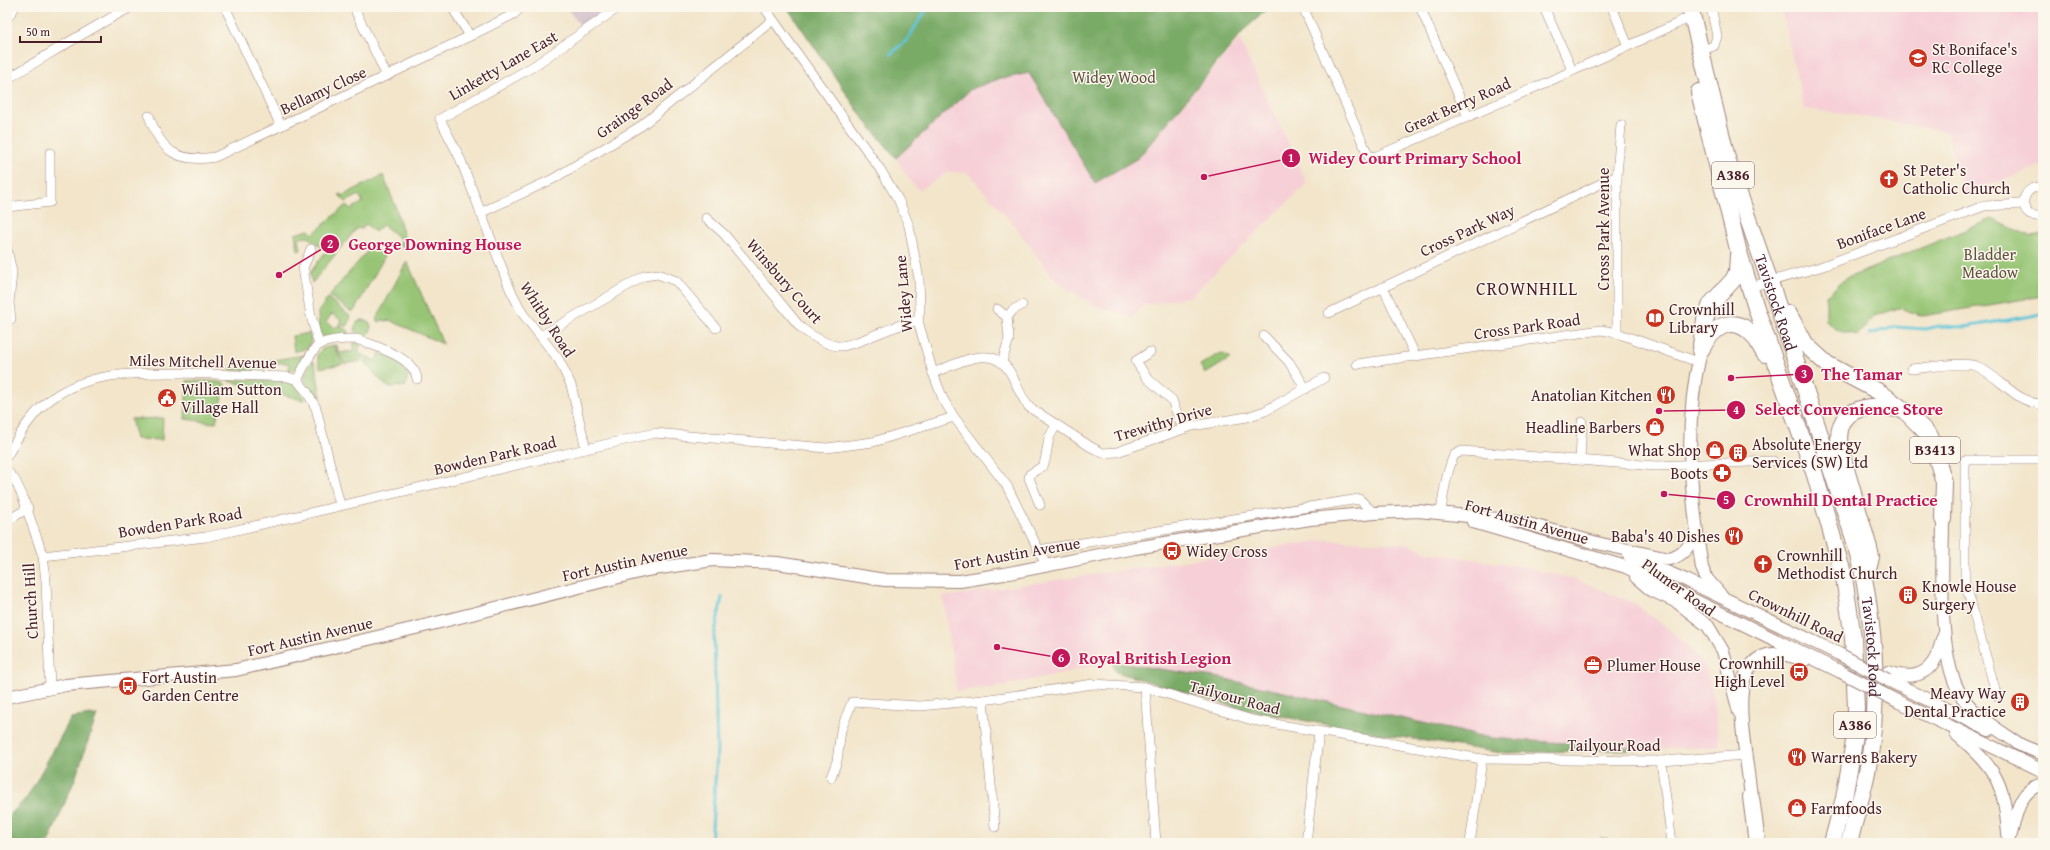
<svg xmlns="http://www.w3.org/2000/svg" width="2050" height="850" viewBox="0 0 2050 850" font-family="'Gentium Book Plus',serif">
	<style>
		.built { fill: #f6cfd7 }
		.industrial { fill: #d1bdc9 }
		.green { fill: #97c574; stroke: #707250 }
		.forest { fill: #79aa66; stroke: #626448 }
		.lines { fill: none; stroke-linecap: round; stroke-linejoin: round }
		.stream { stroke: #5bc3d7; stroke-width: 3 }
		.street-casing { stroke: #9e827a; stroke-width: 10 }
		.secondary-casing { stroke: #9e827a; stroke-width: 14 }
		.highway-casing { stroke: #9e827a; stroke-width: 18 }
		.street { stroke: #fff; stroke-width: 9 }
		.secondary { stroke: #fff; stroke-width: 12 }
		.highway { stroke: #fff; stroke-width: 16 }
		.secondary-bridge-casing { stroke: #9e827a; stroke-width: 14; stroke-linecap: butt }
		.secondary-bridge { stroke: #fff; stroke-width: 12 }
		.labels { text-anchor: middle; stroke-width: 3; stroke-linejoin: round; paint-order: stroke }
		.shield { fill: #fbf7ec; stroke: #7f6065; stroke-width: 1 }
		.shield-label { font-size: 15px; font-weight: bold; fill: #4a1f2b }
		.poi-label { font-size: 16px; fill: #4a1f2b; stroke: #fbf7ec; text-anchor: start }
		.street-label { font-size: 16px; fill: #4a1f2b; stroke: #fbf7ec }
		.park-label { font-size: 16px; fill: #615141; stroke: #fbf7ec }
		.quarter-label { font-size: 18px; letter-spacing: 1px; fill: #4a1f2b; stroke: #fbf7ec }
		.leader { fill: none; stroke: #c2185b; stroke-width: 1.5 }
		.callout-dot { fill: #c2185b; stroke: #fbf7ec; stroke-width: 1.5 }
		.mark-label { font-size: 12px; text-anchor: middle; font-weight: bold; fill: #fff }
		.callout-label { font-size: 17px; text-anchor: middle; font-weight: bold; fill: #c2185b; stroke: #fbf7ec; stroke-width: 3; stroke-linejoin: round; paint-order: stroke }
	</style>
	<rect width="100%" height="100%" fill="#fbf7ec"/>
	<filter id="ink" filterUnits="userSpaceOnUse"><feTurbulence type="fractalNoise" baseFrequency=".025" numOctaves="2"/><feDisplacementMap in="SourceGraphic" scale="8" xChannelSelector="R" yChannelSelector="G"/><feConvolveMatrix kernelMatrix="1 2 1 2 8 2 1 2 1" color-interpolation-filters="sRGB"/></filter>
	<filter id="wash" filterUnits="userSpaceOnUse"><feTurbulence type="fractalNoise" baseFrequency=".012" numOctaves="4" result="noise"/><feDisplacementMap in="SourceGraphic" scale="16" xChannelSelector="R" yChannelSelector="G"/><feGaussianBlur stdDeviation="0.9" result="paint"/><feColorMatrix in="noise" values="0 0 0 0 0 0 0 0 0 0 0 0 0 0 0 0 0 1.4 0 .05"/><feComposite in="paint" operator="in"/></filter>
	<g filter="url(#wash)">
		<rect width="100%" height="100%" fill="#f2e5ca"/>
		<g class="built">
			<polygon points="1781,7 2043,7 2043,165 1965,195 1947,132 1854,115 1804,109"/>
			<polygon points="1239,39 1307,183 1191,296 1144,305 1132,318 1091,304 1054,279 1015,226 968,173 949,172 919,190 911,182 896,158 971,89 996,80 1029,73 1095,183 1138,158"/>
			<polygon points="1325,540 1408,544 1427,552 1530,568 1576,580 1634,603 1670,630 1702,661 1712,689 1720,747 1651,749 1490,738 1221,678 1112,662 998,687 957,691 943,597"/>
		</g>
		<polygon class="industrial" points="573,7 611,7 582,28 569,11"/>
		<g class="green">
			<polygon points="383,175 395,205 408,251 399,245 402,240 383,225 375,232 366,224 362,229 357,228 312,283 310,273 326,251 308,237 299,238 301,250 298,251 295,234 309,230 313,234 346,205 351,209 363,202 359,195 346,202 339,195 341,194 342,196"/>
			<polygon points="1992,219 2032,237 2043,235 2043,296 1923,316 1899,308 1874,316 1858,335 1839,331 1826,321 1826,296 1845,279"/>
			<polygon points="371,247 385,256 354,311 350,311 329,296"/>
			<polygon points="407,261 443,344 389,320 387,321 382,320 380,322 376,320"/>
			<polygon points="328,298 351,317 346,327 339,323 341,320 332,314 326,322 335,328 338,325 349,332 346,336 325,338 319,333 318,312"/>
			<circle cx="363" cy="328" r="8"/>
			<polygon points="309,333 311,341 308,348 294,352 292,336"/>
			<polygon points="354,342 361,344 358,352 363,355 361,361 345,364 334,345 337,345 339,353 354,351"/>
			<polygon points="333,345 343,364 320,368 317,355 322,349"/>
			<path d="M380,353C396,360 412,365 406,386L389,387L385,385L364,362L365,356L376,361Z"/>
			<polygon points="1221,353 1231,358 1205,374 1200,365"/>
			<polygon points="304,355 305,356 297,368 289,371 289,363 265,363 265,371 231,370 230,367"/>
			<path d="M313,361L315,363L321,397L314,395C303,380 301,376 313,361Z"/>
			<polygon points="229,379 287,381 295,384 305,399 303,400 229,381"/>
			<polygon points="187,381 213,381 224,383 225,385 216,422 213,423 185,419"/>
			<polygon points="163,418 162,440 136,439 131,419"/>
		</g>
		<g class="forest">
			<polygon points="787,7 1270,7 1245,29 1138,158 1095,183 1029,73 996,80 971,89 896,158 863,118"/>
			<polygon points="1112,662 1221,678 1490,738 1651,749 1502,753 1362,731 1246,710 1116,672"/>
			<polygon points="91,715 97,715 75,779 48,843 7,843 7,818 28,796 71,718"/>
		</g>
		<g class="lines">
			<g class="stream">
				<polyline points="891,54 907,40 928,7"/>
				<polyline points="1869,334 1896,327 1925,329 1938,326 1965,327 2043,314"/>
				<polyline points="711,843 717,752 714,637 722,597"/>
			</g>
		</g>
	</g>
	<g filter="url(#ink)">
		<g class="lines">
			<g class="street-casing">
				<g id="street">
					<polyline points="225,7 281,126"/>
					<polyline points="452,7 470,36"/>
					<polyline points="764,7 880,169 899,201 909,226 919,279 920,309 918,321 933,373 943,399 954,417 1007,486 1046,565"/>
					<path d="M1303,7L1369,157L1377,156C1477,113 1577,70 1676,24L1683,20"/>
					<polyline points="1420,7 1468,117"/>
					<polyline points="1544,7 1572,70"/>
					<polyline points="1612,7 1628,46"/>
					<polyline points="356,12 387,76"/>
					<polyline points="7,18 15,7"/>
					<polyline points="1699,51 1714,46 1717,36 1711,7"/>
					<path d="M7,79C48,55 89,29 131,7"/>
					<path d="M149,116C161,152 178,163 215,157L470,36L514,14L521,7"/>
					<path d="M2043,187C2026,185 2017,203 2030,215L2043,217"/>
					<polyline points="7,207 50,202 50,153"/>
					<polyline points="480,213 553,179 641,126 773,20"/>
					<path d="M706,218L724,234L801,328C812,336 824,344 837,346C857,347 893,323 918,321"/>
					<polyline points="7,249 12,272 9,303 11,319"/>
					<polyline points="311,249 303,268 311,316 319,345"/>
					<polyline points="1383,287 1416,357"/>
					<polyline points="1750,287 1820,267 1984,206 2023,204"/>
					<polyline points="997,309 1007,317"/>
					<polyline points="1329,313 1617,176"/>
					<polyline points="1617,333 1617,176 1621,125"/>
					<polyline points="541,336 644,276 658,274 676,281 716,328"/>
					<polyline points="1264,336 1289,362 1306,389"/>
					<polyline points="1150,352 1136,361 1147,378 1172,400 1183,429"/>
					<polyline points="1002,362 1009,339 1007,317 1013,310 1022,305"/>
					<polyline points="1357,364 1601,330 1617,333 1698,362"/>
					<path d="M1911,369C1926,368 1963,361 1976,366C2000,376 2016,404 2043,404"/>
					<path d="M933,373C957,364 991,342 1010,372C1017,384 1020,396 1029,407L1091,447L1103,453L1117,452L1192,426L1247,417L1265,411L1324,378"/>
					<path d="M297,380C302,371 311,350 319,345C328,339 346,339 357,339C374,346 415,357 417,379"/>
					<polyline points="586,449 571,385 559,360 523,314 510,289 460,158 440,119 534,66 619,7"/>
					<path d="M7,456C19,435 31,414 51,399C89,371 138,373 182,373C218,374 253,376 288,377L297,380L307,392L316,408L340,505"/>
					<polyline points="1580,460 1582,422"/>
					<polyline points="7,471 15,480 22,495 43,556 46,581 50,689"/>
					<polyline points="1040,505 1029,478 1030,474 1043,466 1045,461 1049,438 1056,425"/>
					<path d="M1441,513C1443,494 1446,474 1454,455L1462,451L1656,466L1773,461"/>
					<polyline points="7,521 28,508"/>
					<polyline points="1038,550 1359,499 1374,513"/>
					<polyline points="43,556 206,537 655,433 827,448 873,442 954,417"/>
					<polyline points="1145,687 1156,843"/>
					<polyline points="1997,696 1965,582 1965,460 2043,460"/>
					<polyline points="983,700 995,827"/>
					<polyline points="1661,761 1672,843"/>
					<polyline points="831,777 837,761 841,730 852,702 920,706 983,700 1093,684 1145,687 1252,720 1482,759 1661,761 1747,755"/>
					<polyline points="1603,842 1603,843"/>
					<polyline points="1306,843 1319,732"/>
					<polyline points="1470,843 1482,759"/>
				</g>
			</g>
			<g class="secondary-casing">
				<g id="secondary">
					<path d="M1700,355C1683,429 1691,494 1702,568L1707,579L1720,594"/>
					<path d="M1943,519C1943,565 1936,661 1963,698C1978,719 2003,733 2024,747"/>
					<polyline points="1473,522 1626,567 1841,672"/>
					<polyline points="1629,556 1688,581 1839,654"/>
					<polyline points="1636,577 1651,590 1677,602 1708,626 1723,651 1739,712"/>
					<path d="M1888,672C1919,683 1936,670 1942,639"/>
					<polyline points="1888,680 1989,730"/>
					<path d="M7,697L66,685L236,670L420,627L647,570L713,560L777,563L885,580L960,581L1004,574L1135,548L1310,519L1374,513L1418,511L1518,521L1597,543L1669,559C1685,555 1689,546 1696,532"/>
					<polyline points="1899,702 2043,771"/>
					<path d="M1956,734C2001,772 2004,786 2009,843"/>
					<polyline points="2018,744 2043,754"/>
					<path d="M1751,797C1748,765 1737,715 1743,684C1745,673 1752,660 1764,656C1777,650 1792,657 1805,660"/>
					<path d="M2011,834C2016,815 2019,789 2043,784"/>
				</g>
			</g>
			<g class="highway-casing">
				<g id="highway">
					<path id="s1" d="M1690,7L1728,162L1770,282L1859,554C1875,626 1881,699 1867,772C1862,796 1855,819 1849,843"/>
					<polyline points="1699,92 1738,249 1756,308 1815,475 1844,577 1853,638 1856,707 1855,736 1844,798 1832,843"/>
					<polyline points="1788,313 1806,345 1827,364 1881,393 1905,411 1930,436 1944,482 1943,519"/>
					<polyline points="1701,345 1705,320 1711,304 1733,280 1737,272 1738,255"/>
					<path d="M1701,350C1712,328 1732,312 1754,336C1758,341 1761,349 1765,354"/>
					<path d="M1868,569L1871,557L1869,548L1841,452C1830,407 1868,402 1902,410"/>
					<polyline points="1751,797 1757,843"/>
				</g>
			</g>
			<use href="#street" class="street"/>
			<use href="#secondary" class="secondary"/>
			<use href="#highway" class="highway"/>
			<g class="secondary-bridge-casing">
				<g id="secondary-bridge">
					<polyline points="1839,654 1888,680"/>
					<polyline points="1841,672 1899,702"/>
				</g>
			</g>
			<use href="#secondary-bridge" class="secondary-bridge"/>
		</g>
	</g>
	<defs>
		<g id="school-disc" transform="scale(1)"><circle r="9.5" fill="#c8321e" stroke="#fbf7ec"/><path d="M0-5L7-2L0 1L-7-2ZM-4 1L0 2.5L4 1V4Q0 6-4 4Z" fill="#fff"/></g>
		<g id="church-disc" transform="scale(1)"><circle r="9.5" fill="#c8321e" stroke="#fbf7ec"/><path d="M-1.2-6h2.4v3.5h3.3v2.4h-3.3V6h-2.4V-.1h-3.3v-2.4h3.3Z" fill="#fff"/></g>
		<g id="library-disc" transform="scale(1)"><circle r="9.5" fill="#c8321e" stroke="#fbf7ec"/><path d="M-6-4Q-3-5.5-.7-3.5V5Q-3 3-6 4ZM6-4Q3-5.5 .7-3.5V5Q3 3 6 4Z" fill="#fff"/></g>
		<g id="restaurant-disc" transform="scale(1)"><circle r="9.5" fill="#c8321e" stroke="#fbf7ec"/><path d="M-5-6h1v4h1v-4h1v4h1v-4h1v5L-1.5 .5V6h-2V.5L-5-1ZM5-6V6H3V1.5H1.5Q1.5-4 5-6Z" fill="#fff"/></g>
		<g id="civic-disc" transform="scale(1)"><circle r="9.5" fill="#c8321e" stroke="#fbf7ec"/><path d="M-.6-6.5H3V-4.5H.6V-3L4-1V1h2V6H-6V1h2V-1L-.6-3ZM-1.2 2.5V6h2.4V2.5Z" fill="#fff"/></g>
		<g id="shop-disc" transform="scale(1)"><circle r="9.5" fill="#c8321e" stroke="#fbf7ec"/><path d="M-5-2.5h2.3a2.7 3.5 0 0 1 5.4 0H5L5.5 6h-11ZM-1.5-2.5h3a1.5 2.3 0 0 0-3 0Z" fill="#fff"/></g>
		<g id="building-disc" transform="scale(1)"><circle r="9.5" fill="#c8321e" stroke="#fbf7ec"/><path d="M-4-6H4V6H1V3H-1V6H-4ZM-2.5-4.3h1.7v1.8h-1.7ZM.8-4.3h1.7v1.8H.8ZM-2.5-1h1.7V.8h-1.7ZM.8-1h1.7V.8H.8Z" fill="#fff"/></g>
		<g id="pharmacy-disc" transform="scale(1)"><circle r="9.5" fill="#c8321e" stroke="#fbf7ec"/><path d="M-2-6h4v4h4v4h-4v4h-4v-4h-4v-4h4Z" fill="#fff"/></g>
		<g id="bus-disc" transform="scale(1)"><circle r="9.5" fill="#c8321e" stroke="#fbf7ec"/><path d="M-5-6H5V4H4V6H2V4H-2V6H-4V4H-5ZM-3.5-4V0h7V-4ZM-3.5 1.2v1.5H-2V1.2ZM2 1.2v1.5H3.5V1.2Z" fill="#fff"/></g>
		<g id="office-disc" transform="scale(1)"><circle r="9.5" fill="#c8321e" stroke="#fbf7ec"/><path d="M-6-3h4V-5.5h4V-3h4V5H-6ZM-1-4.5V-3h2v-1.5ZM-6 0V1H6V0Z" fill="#fff"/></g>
	</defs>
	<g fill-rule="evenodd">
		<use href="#school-disc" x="1918" y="58"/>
		<use href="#church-disc" x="1889" y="179"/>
		<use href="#library-disc" x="1655" y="318"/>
		<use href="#restaurant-disc" x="1666" y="395"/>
		<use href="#civic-disc" x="167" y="398"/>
		<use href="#shop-disc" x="1655" y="427"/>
		<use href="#shop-disc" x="1715" y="450"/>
		<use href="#building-disc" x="1738" y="453"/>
		<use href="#pharmacy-disc" x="1722" y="473"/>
		<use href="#restaurant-disc" x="1734" y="536"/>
		<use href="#bus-disc" x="1172" y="551"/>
		<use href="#church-disc" x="1763" y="564"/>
		<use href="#building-disc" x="1908" y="595"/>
		<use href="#office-disc" x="1593" y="665"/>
		<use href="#bus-disc" x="1799" y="672"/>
		<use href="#bus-disc" x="128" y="686"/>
		<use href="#building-disc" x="2020" y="702"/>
		<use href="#restaurant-disc" x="1797" y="757"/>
		<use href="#shop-disc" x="1797" y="808"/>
	</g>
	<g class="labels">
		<g class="shield">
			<rect x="1712" y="162" width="42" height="26" rx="3"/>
			<rect x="1910" y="437" width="50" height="26" rx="3"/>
			<rect x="1834" y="712" width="42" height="26" rx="3"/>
		</g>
		<g class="shield-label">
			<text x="1733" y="180">A386</text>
			<text x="1935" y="455">B3413</text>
			<text x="1855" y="730">A386</text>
		</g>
		<g class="poi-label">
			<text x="1932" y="55">St Boniface's<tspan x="1932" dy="18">RC College</tspan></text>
			<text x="1903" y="176">St Peter's<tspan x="1903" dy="18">Catholic Church</tspan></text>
			<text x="1669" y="315">Crownhill<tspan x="1669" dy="18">Library</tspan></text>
			<text x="181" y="395">William Sutton<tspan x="181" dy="18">Village Hall</tspan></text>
			<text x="1652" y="401" text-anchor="end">Anatolian Kitchen</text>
			<text x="1641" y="433" text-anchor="end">Headline Barbers</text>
			<text x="1752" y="450">Absolute Energy<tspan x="1752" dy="18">Services (SW) Ltd</tspan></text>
			<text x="1701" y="456" text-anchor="end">What Shop</text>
			<text x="1708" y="479" text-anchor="end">Boots</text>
			<text x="1720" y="542" text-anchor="end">Baba's 40 Dishes</text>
			<text x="1186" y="557">Widey Cross</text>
			<text x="1777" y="561">Crownhill<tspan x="1777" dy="18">Methodist Church</tspan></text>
			<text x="1922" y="592">Knowle House<tspan x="1922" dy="18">Surgery</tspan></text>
			<text x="1785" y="669" text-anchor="end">Crownhill<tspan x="1785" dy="18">High Level</tspan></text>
			<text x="1607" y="671">Plumer House</text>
			<text x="142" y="683">Fort Austin<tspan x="142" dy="18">Garden Centre</tspan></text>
			<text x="2006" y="699" text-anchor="end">Meavy Way<tspan x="2006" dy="18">Dental Practice</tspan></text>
			<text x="1811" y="763">Warrens Bakery</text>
			<text x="1811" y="814">Farmfoods</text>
		</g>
		<g class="street-label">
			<text transform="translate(503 65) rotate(-30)" y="6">Linketty Lane East</text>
			<text transform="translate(323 90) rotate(-25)" y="6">Bellamy Close</text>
			<text transform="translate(1457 105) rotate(-24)" y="6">Great Berry Road</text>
			<text transform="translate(634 108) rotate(-36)" y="6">Grainge Road</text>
			<text transform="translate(1881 228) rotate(-20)" y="6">Boniface Lane</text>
			<text transform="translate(1603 229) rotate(-90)" y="6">Cross Park Avenue</text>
			<text transform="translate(1467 230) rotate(-25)" y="6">Cross Park Way</text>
			<text transform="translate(785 281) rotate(49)" y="6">Winsbury Court</text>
			<text transform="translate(903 294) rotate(-95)" y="6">Widey Lane</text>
			<text dy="6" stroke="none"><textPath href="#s1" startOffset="308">Tavistock Road</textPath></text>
			<text transform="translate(548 319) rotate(57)" y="6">Whitby Road</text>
			<text transform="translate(1527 326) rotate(-8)" y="6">Cross Park Road</text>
			<text transform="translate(203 361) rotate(1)" y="6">Miles Mitchell Avenue</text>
			<text transform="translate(1163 422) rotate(-16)" y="6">Trewithy Drive</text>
			<text transform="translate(495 455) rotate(-13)" y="6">Bowden Park Road</text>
			<text transform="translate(1527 521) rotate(16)" y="6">Fort Austin Avenue</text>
			<text transform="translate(180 522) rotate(-9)" y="6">Bowden Park Road</text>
			<text transform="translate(1017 553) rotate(-10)" y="6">Fort Austin Avenue</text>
			<text transform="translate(625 562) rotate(-12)" y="6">Fort Austin Avenue</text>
			<text transform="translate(1679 587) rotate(36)" y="6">Plumer Road</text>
			<text transform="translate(30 601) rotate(-93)" y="6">Church Hill</text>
			<text transform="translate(1796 615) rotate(26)" y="6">Crownhill Road</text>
			<text transform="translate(310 636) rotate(-13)" y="6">Fort Austin Avenue</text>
			<text dy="6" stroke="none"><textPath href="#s1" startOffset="667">Tavistock Road</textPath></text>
			<text transform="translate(1235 697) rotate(15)" y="6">Tailyour Road</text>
			<text x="1614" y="751">Tailyour Road</text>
		</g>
		<g class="park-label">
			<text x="1114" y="83">Widey Wood</text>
			<text x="1990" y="260">Bladder<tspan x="1990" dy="18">Meadow</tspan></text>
		</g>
		<g class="quarter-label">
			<text x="1527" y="295">CROWNHILL</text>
		</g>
	</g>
	<path class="leader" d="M1204 177L1291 158M279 275L330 244M1731 378L1804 374M1659 411L1736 410M1664 494L1726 500M997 647L1061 658"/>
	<g class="callout-dot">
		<circle cx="1204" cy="177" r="4"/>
		<circle cx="279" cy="275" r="4"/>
		<circle cx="1731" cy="378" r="4"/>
		<circle cx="1659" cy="411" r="4"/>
		<circle cx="1664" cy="494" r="4"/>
		<circle cx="997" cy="647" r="4"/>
		<circle cx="1291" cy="158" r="10"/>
		<circle cx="330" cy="244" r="10"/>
		<circle cx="1804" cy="374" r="10"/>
		<circle cx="1736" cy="410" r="10"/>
		<circle cx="1726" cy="500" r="10"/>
		<circle cx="1061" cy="658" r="10"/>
	</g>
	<g class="mark-label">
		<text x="1291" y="162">1</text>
		<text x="330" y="248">2</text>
		<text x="1804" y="378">3</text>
		<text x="1736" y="414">4</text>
		<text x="1726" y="504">5</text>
		<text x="1061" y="662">6</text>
	</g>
	<g class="callout-label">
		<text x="1415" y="164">Widey Court Primary School</text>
		<text x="435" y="250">George Downing House</text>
		<text x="1862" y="380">The Tamar</text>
		<text x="1849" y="415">Select Convenience Store</text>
		<text x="1841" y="506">Crownhill Dental Practice</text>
		<text x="1155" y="664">Royal British Legion</text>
	</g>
	<rect width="2050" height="850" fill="none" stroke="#fbf7ec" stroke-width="24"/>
	<path d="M20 36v6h81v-6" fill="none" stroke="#4a1f2b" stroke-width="2"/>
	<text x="26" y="36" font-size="12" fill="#4a1f2b" stroke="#fbf7ec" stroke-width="3" paint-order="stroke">50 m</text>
</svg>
